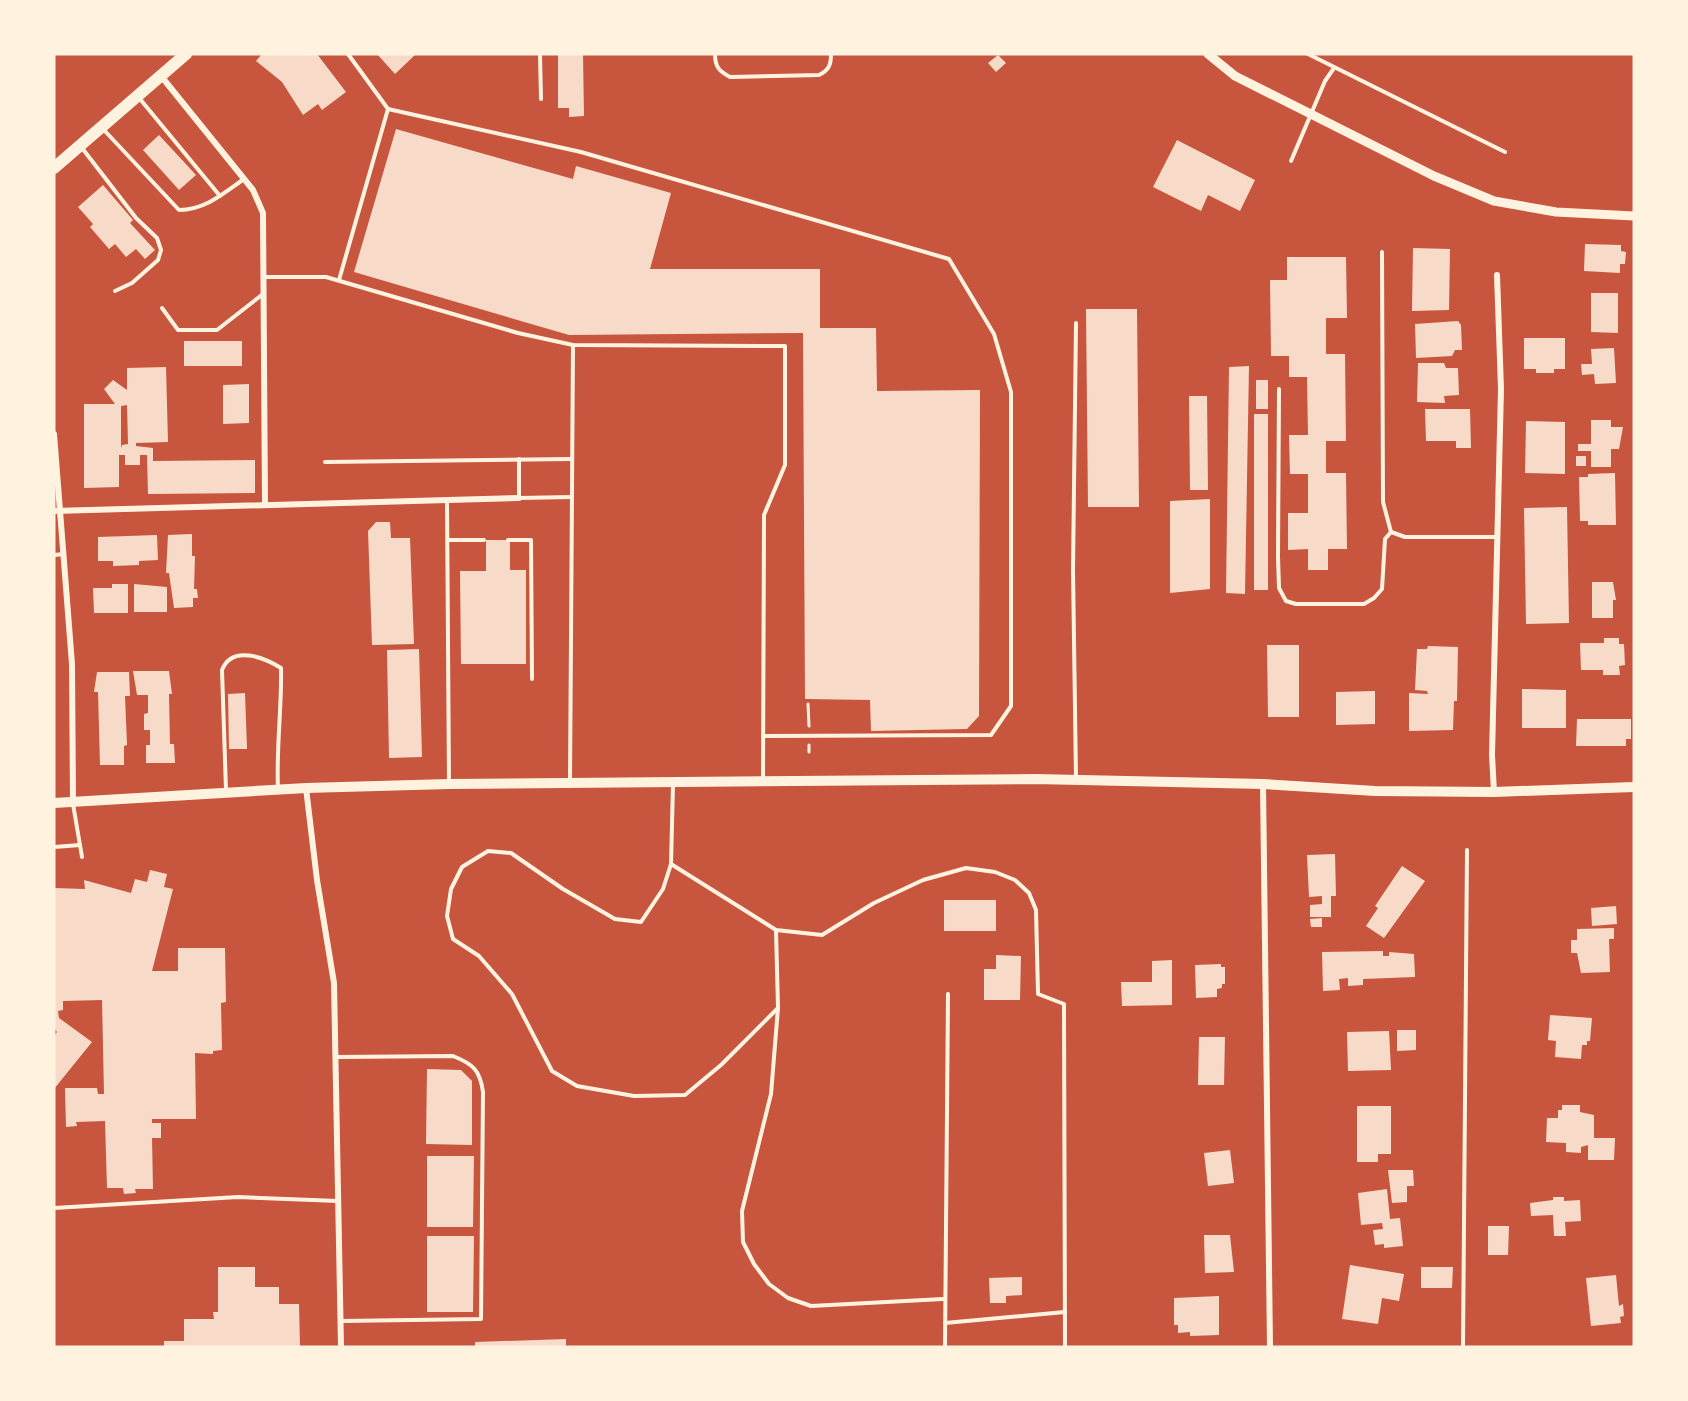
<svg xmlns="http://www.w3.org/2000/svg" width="1688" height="1401" viewBox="0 0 1688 1401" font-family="'Varela Round',sans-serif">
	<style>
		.building { fill: #f7dbc8; fill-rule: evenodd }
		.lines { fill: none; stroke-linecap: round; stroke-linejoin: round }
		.path { stroke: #fff3e0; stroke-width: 3 }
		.service { stroke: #fff3e0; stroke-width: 4 }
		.minor { stroke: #fff3e0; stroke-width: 6 }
		.tertiary { stroke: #fff3e0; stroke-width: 9 }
		.secondary { stroke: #fff3e0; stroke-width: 10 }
		.primary { stroke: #fff3e0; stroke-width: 12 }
	</style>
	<rect width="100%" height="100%" fill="#c8553d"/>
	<g class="building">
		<polygon points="262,54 317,54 346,92 322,110 318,104 303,115 282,82 256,61"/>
		<polygon points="377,54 416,54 395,74"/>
		<polygon points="558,54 583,54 584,116 569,117 569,108 558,108"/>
		<polygon points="998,55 1006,63 996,72 988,63"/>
		<polygon points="396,129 573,179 576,166 671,193 650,269 820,269 820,328 876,328 877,391 980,390 979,716 967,729 871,731 870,700 805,699 803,333 569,335 354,272"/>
		<polygon points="159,135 196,175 179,190 143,150"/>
		<polygon points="1177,140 1255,180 1240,211 1208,195 1201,211 1153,187"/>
		<polygon points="103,185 133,220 130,223 155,250 145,259 136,249 126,257 115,244 109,249 90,227 93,224 78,207"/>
		<polygon points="1585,244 1621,245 1621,251 1626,252 1625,264 1620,264 1620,273 1584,271"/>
		<polygon points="1413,248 1450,249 1449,310 1412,311"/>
		<polygon points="1287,257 1346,257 1347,318 1326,318 1326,354 1345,354 1346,441 1326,441 1326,473 1346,473 1347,549 1328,549 1328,570 1308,570 1308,549 1288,550 1288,513 1308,513 1308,474 1290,474 1289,435 1308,435 1307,377 1289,377 1289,356 1271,356 1270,280 1287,280"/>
		<polygon points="1591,293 1618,293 1618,333 1591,332"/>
		<polygon points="1086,309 1137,309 1139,507 1088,507"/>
		<polygon points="1458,321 1461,325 1462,350 1455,350 1452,356 1416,358 1415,324"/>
		<polygon points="1524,338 1565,338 1565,369 1554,369 1554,373 1536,373 1536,369 1524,369"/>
		<rect x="184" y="341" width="58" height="25"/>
		<polygon points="1614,348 1616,383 1595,384 1594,374 1582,375 1581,364 1592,364 1591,349"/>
		<polygon points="1418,363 1444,363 1446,368 1458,368 1459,395 1444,396 1445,403 1417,402"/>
		<polygon points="1249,366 1245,594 1226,593 1229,367"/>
		<path d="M166,367L168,442L136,443V446L153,448V461L255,460V493L148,494L147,455H140V465H125V455H119V487L84,488V404H115L104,389L113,380L127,390V368ZM127,405L128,444L122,445L121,448V406Z"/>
		<rect x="1256" y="380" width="12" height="29"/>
		<polygon points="249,384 249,423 223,424 223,385"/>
		<polygon points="1189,396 1207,396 1208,490 1190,490"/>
		<polygon points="1425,409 1470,409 1471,448 1456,448 1456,441 1426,441"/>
		<rect x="1254" y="414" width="14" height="176"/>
		<polygon points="1591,420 1611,420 1611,427 1623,427 1619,449 1611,449 1611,467 1591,467 1591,451 1578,451 1578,444 1591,444"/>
		<polygon points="1526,421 1565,422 1565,474 1525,473"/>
		<rect x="1576" y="456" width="10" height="10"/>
		<polygon points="1615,473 1616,525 1588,525 1588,521 1580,521 1579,477 1588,477 1588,474"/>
		<polygon points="1210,499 1210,589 1170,593 1170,501"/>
		<polygon points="1567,507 1569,623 1526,624 1524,508"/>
		<polygon points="376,522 390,522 391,538 410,538 414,644 372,645 368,531"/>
		<polygon points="192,534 192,556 195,556 194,589 197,589 198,598 193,598 193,607 174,608 169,573 166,573 168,535"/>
		<polygon points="157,535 158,560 139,561 139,565 113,566 113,561 98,561 98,537"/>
		<polygon points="486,540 510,540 510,570 526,570 526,664 461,664 460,571 486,571"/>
		<polygon points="1592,582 1613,582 1616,600 1613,600 1613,618 1592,618"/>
		<polygon points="112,584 128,584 128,613 94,613 93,588 112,588"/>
		<polygon points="134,584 167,587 167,612 134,612"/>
		<polygon points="1604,638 1619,638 1619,644 1624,644 1625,665 1619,666 1620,675 1603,675 1603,670 1581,670 1580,643 1604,643"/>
		<polygon points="1267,645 1299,645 1299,717 1268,717"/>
		<polygon points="1428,646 1458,647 1457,701 1454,701 1453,730 1409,731 1409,693 1428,694 1427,691 1415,690 1417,649 1427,649"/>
		<polygon points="419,649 422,757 389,758 387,650"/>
		<polygon points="133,671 169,671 172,694 169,694 170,744 174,744 175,763 146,763 146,745 150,745 150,730 144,730 144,714 148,713 148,695 137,695"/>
		<polygon points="97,672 129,672 130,696 125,696 127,745 124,746 124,765 100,765 98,692 94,692"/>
		<polygon points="1522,689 1566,690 1566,728 1522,728"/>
		<polygon points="1375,691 1375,724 1336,725 1336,692"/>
		<polygon points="245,693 247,749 229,749 228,694"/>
		<polygon points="1577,719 1631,719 1631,739 1626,739 1626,746 1576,746"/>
		<polygon points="1335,854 1336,896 1331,896 1331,917 1310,917 1310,905 1322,904 1322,896 1309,897 1307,855"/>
		<polygon points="1402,866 1425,881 1384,938 1366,926 1378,908 1375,906"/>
		<polygon points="150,870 167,874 164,887 173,889 152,971 178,971 178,948 225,948 226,1002 221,1003 222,1050 213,1051 213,1054 195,1053 196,1119 152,1119 152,1123 161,1123 161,1138 152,1138 153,1189 135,1189 136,1193 124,1194 123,1188 107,1188 105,1121 76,1122 77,1126 66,1127 65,1088 97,1088 98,1094 104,1094 102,1000 63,1001 63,1010 58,1011 59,1018 92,1042 54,1089 54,1036 57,1032 54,1028 54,888 85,889 84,880 131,893 135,879 147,882"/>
		<rect x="944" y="900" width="52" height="31"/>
		<polygon points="1616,906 1617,924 1592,926 1591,908"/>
		<polygon points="1322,918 1322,927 1311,927 1310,919"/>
		<polygon points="1614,928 1614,939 1609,939 1610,972 1581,973 1577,953 1571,953 1571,940 1577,940 1577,929"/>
		<polygon points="1383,951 1383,956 1389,956 1389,952 1414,954 1415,977 1363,979 1363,985 1348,986 1348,978 1339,979 1340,990 1323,991 1322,952"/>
		<polygon points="996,955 1021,956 1020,1000 984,1000 984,969 996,969"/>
		<polygon points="1172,960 1172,1005 1122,1006 1121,982 1152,982 1152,961"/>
		<polygon points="1221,964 1221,967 1225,967 1225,984 1222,984 1222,988 1217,989 1217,997 1196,998 1195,965"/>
		<polygon points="1550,1015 1592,1018 1590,1041 1587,1041 1587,1045 1582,1045 1581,1059 1555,1057 1556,1041 1548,1040"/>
		<polygon points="1397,1030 1416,1030 1416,1050 1397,1051"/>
		<polygon points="1389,1031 1391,1070 1348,1071 1347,1032"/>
		<polygon points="1199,1037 1225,1037 1224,1085 1198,1085"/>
		<polygon points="427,1069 461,1070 472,1081 472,1145 426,1144"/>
		<polygon points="1562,1105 1580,1105 1580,1112 1594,1115 1594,1138 1615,1138 1614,1160 1588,1160 1588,1145 1581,1147 1581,1153 1566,1152 1566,1143 1546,1142 1547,1118 1558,1118 1558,1110 1562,1110"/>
		<polygon points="1357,1106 1391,1106 1391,1154 1378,1154 1378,1162 1357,1162"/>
		<polygon points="1230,1150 1234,1183 1208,1186 1204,1153"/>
		<polygon points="427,1156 474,1156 473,1227 427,1227"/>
		<polygon points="1388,1170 1413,1170 1414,1186 1407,1186 1407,1202 1392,1203"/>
		<polygon points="1387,1189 1390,1219 1400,1218 1403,1246 1384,1248 1384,1244 1375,1245 1373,1230 1383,1229 1382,1223 1361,1225 1358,1193"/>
		<polygon points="1553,1197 1564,1197 1564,1201 1580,1200 1581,1221 1565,1222 1566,1236 1554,1236 1553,1215 1531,1216 1530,1203 1553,1200"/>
		<polygon points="1488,1226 1509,1226 1508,1255 1488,1255"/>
		<polygon points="1204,1235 1230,1235 1234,1272 1205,1273"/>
		<polygon points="427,1236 474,1236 473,1312 427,1312"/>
		<polygon points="1350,1265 1404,1274 1399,1301 1382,1298 1378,1324 1342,1319"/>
		<polygon points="218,1267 255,1267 255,1287 279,1287 279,1304 299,1304 300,1347 164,1347 164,1341 184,1341 184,1319 214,1319 213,1312 218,1312"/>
		<polygon points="1421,1267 1453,1267 1452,1288 1421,1288"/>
		<polygon points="1616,1275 1619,1306 1623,1304 1624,1316 1620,1317 1621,1323 1591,1326 1586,1278"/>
		<polygon points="1022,1277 1022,1295 1006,1296 1006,1303 990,1303 989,1278"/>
		<polygon points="1219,1296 1219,1335 1190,1336 1190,1332 1178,1333 1178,1325 1174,1325 1174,1298"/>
		<polygon points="566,1339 566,1347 475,1347 475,1342"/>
	</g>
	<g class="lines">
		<g class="path">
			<polyline points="808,704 809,726"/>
			<polyline points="809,745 809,752"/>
		</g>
		<g class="service">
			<polyline points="348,54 388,109"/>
			<polyline points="540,54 541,99"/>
			<path d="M715,54C715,67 719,71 730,77L819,75C829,70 831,65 831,54"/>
			<polyline points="1308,54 1505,152"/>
			<polyline points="140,99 220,196"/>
			<path d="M103,129L179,210C205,210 224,193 244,179"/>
			<polyline points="82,148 136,218 157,238 161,250 158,260 132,283 115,291"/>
			<polyline points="1291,161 1325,81 1334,68"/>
			<polyline points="1382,252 1383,502 1391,532 1405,537 1497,537"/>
			<polyline points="264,277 326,277 518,333 573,345 785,346 785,465 764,515 763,779"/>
			<polyline points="339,280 388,109 581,152 949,259 994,334 1011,392 1011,706 991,735 763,736"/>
			<polyline points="162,308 178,330 217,330 263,294"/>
			<polyline points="1279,389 1278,557 1279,588 1286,601 1296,604 1364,604 1374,598 1382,589 1385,539 1391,532"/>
			<polyline points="519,459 519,498 572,497"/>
			<polyline points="325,462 572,459"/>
			<polyline points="447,500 449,784"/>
			<polyline points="448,540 484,540"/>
			<polyline points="508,540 531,540 532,679"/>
			<polyline points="54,555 64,554"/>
			<polyline points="1076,779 1073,570 1076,323"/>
			<polyline points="570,782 573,345"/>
			<polyline points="673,784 671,864 776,930 822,935 874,903 923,880 966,868 995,872 1015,880 1029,893 1036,910 1038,994 1064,1004 1065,1347"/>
			<path d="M226,790L222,670C232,644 265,658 281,668C282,708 276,748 278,789"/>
			<polyline points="73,804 82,857"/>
			<polyline points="54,847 80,845"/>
			<polyline points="671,864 663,889 641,922 615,919 563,889 511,853 488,851 462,867 451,889 447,916 453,939 479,956 512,994 552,1071 577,1086 634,1096 685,1095 721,1065 778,1008"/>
			<polyline points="776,930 778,1008 771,1094 742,1211 743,1242 754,1264 769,1284 788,1298 811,1306 943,1299"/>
			<path d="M335,1057L453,1056C473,1064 480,1070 483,1092L481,1319L341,1321"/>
			<polyline points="54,1208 238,1197 338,1201"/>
			<polyline points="945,1323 1065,1312"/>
			<polyline points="945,1347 948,994"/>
			<polyline points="1463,1347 1467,850"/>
		</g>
		<g class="minor">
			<polyline points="161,76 253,190 263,213 265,504"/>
			<polyline points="54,434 72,664 73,802"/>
			<polyline points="54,511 519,498"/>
			<polyline points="1263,784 1270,1347"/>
			<polyline points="306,788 317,880 334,983 341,1347"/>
			<polyline points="1494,792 1492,755 1501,389 1497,275"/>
		</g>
		<polyline class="tertiary" points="1208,54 1235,76 1434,176 1494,201 1556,212 1634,216"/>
		<polyline class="secondary" points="54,803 306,788 449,784 1035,779 1263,784 1375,791 1494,792 1634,787"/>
		<polyline class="primary" points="54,168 186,54"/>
	</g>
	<rect width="1688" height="1401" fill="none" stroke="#fff3e0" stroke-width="111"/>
</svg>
